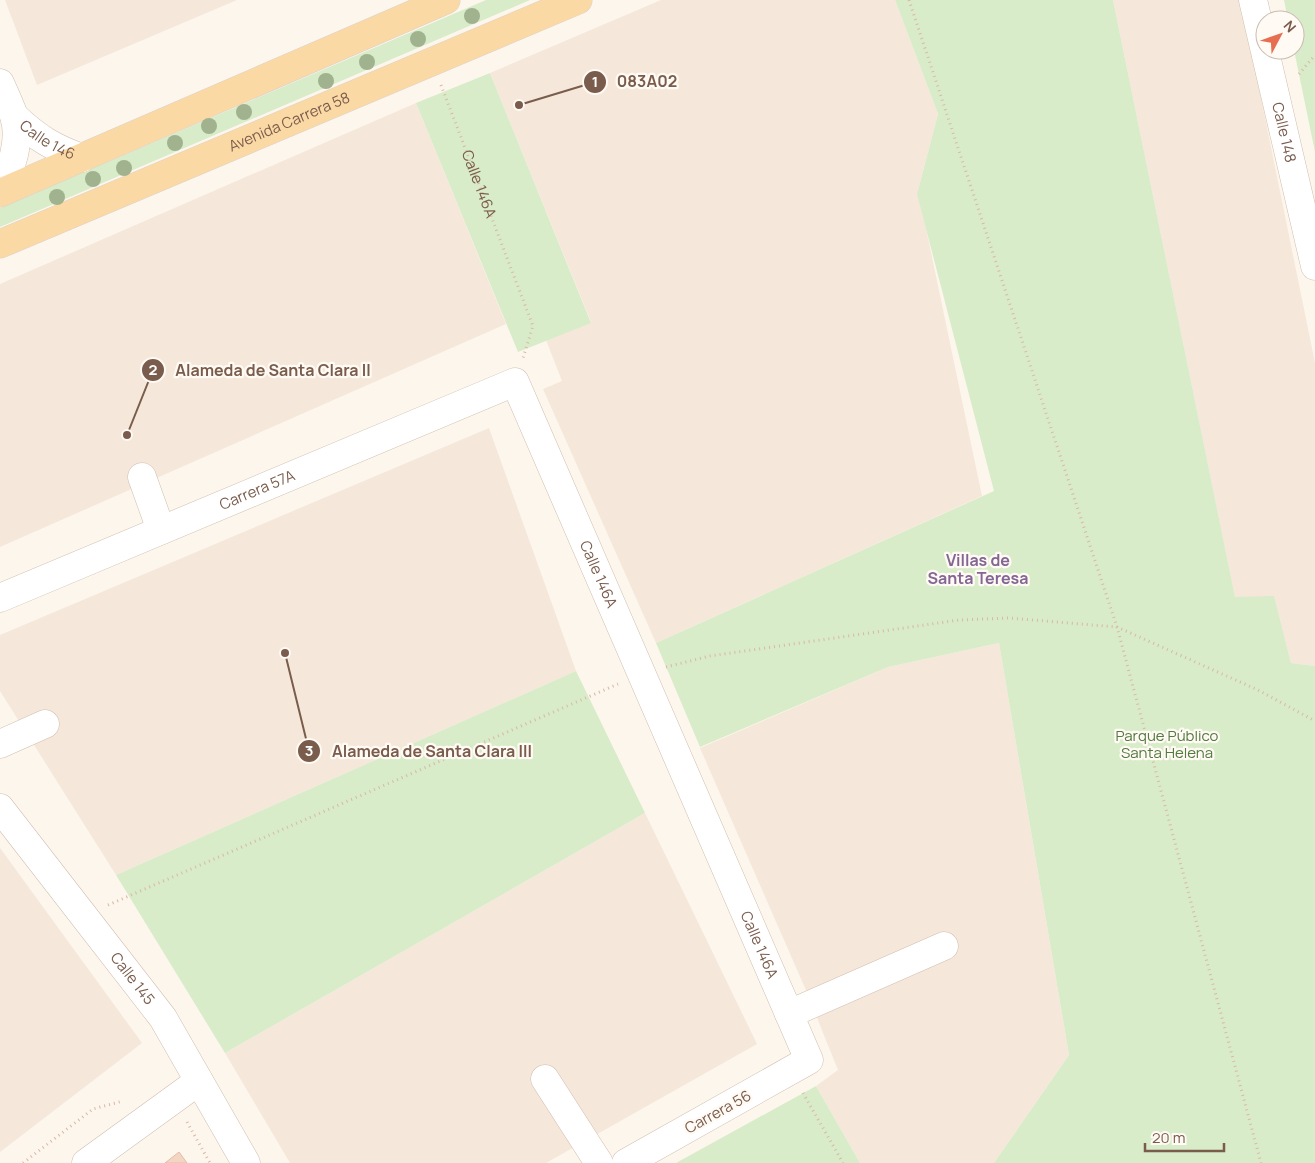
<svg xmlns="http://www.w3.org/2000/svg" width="1315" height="1163" viewBox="0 0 1315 1163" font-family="Manrope,sans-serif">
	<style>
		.residential { fill: #f5e8da }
		.green { fill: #d8ecc9 }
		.building { fill: #f3d5c3; stroke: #e6bba3 }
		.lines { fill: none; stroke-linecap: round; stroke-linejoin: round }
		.minor-casing { stroke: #d1beb0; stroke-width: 29 }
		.major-casing { stroke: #dad1cd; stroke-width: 29 }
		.path { stroke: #d9b8a5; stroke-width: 3; stroke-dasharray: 1 4; stroke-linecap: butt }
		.minor { stroke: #fff; stroke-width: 28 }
		.major { stroke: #fbd9a5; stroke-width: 28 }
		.tree { fill: #a0b28e }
		.labels { text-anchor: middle; stroke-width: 4.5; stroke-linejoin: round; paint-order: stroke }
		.street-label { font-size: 15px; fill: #7a5c4d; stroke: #fffaf3 }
		.park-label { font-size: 15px; fill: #537a41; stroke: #fffaf3 }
		.neighbourhood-label { font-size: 16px; font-weight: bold; fill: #846695; stroke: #fffaf3 }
		.leader { fill: none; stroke: #7a5c4d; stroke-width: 2 }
		.callout-dot { fill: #7a5c4d; stroke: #fffaf3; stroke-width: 2 }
		.mark-label { font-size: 15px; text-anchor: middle; font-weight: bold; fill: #fff }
		.callout-label { font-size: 16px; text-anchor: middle; font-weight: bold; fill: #7a5c4d; stroke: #fffaf3; stroke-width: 4.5; stroke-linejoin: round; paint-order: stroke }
	</style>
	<rect width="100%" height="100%" fill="#fdf6ec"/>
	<g class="residential">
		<polygon points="5,0 237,0 37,85"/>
		<polygon points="661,0 895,0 938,114 918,190 982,496 656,643 543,389 562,381 546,340 591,322 490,73"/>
		<polygon points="1113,0 1241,0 1315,363 1315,666 1291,663 1274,597 1235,598"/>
		<polygon points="416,103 506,324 0,547 0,284"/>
		<polygon points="489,428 576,671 116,875 0,691 0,635"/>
		<polygon points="999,643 1069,1055 994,1163 860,1163 816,1086 838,1070 805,988 700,748 888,667"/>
		<polygon points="645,813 757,1044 546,1163 290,1163 225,1053"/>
		<polygon points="0,848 142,1043 0,1152"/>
	</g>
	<g class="green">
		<polygon points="486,0 530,0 0,227 0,208"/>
		<polygon points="895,0 1113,0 1235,597 1274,596 1291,663 1315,666 1315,1163 994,1163 1069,1055 999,643 888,667 700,747 656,643 994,491 917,194 938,114"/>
		<polygon points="1284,0 1315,0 1315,152 1294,50 1295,20 1288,20"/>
		<polygon points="490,73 591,323 518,352 416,103"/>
		<polygon points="576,671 645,813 225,1053 116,875"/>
		<polygon points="816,1086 860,1163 676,1163"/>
	</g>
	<polygon class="building" points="179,1152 187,1163 165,1163"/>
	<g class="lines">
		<g class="minor-casing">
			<g id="minor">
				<path id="s2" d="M1253,0L1315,266"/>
				<path d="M0,83C5,94 10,105 14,116C21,138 13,168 0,186"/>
				<path id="s3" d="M15,117C37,138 54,148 82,158"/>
				<polyline points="142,477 161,530"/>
				<path id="s4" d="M0,598L515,382L809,1060L626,1163"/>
				<polyline points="0,744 45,724"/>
				<path id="s5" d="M0,808L163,1018L246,1163"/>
				<polyline points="789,1014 944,946"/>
				<polyline points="545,1079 599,1163"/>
				<polyline points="86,1163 199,1081"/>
			</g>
		</g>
		<g class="major-casing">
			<g id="major">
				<polyline points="0,193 446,0"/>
				<path id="s6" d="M0,244L578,0"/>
			</g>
		</g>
		<g class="path">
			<polyline points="909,0 1117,627 1261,1163"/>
			<polyline points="1299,74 1315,55"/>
			<path id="s1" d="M441,85L533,326L523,358"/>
			<polyline points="666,667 710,656 959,620 1009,618 1117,627 1258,690 1315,721"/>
			<polyline points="108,905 618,684"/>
			<polyline points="803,1093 843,1163"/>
			<polyline points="187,1122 210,1163"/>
			<polyline points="23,1163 93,1109 123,1101"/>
		</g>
		<use href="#minor" class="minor"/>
		<use href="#major" class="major"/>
	</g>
	<g class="tree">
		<circle cx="472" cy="16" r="8"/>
		<circle cx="418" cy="39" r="8"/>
		<circle cx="367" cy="62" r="8"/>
		<circle cx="326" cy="81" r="8"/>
		<circle cx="244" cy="112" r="8"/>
		<circle cx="209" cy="126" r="8"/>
		<circle cx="175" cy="143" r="8"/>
		<circle cx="124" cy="168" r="8"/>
		<circle cx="93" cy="179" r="8"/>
		<circle cx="57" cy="197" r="8"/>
	</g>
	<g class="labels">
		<g class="street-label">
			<text dy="5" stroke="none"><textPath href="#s6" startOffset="314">Avenida Carrera 58</textPath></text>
			<text dy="5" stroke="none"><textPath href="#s2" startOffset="136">Calle 148</textPath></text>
			<text dy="5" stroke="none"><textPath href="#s3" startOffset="40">Calle 146</textPath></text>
			<text dy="5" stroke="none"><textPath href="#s1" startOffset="106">Calle 146A</textPath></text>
			<text dy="5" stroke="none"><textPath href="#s4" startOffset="279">Carrera 57A</textPath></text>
			<text dy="5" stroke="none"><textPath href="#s4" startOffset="768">Calle 146A</textPath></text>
			<text dy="5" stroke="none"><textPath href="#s4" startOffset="1172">Calle 146A</textPath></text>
			<text dy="5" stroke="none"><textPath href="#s5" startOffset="216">Calle 145</textPath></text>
			<text transform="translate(718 1112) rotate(-29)" y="5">Carrera 56</text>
		</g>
		<g class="park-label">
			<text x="1167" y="741">Parque Público<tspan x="1167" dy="17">Santa Helena</tspan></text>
		</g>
		<g class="neighbourhood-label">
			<text x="978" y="566">Villas de<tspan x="978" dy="18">Santa Teresa</tspan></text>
		</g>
	</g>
	<path class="leader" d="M519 105L595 82M127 435L153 370M285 653L309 751"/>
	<g class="callout-dot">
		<circle cx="519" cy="105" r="5"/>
		<circle cx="127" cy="435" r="5"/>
		<circle cx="285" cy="653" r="5"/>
		<circle cx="595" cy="82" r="12"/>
		<circle cx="153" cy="370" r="12"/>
		<circle cx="309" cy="751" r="12"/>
	</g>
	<g class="mark-label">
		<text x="595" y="87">1</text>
		<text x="153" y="375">2</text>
		<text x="309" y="756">3</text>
	</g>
	<g class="callout-label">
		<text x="647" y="87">083A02</text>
		<text x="273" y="376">Alameda de Santa Clara II</text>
		<text x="432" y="757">Alameda de Santa Clara III</text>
	</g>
	<g transform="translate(1280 35) rotate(49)"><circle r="24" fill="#fffaf3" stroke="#cabbb1"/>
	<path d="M0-4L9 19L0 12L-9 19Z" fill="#e76f51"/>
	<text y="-8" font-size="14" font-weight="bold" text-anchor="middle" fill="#7a5c4d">N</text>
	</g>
	<path d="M1145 1143v8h79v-8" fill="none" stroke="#7a5c4d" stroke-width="2.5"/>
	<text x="1152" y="1143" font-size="15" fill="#7a5c4d" stroke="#fffaf3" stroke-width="4" paint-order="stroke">20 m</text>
</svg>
